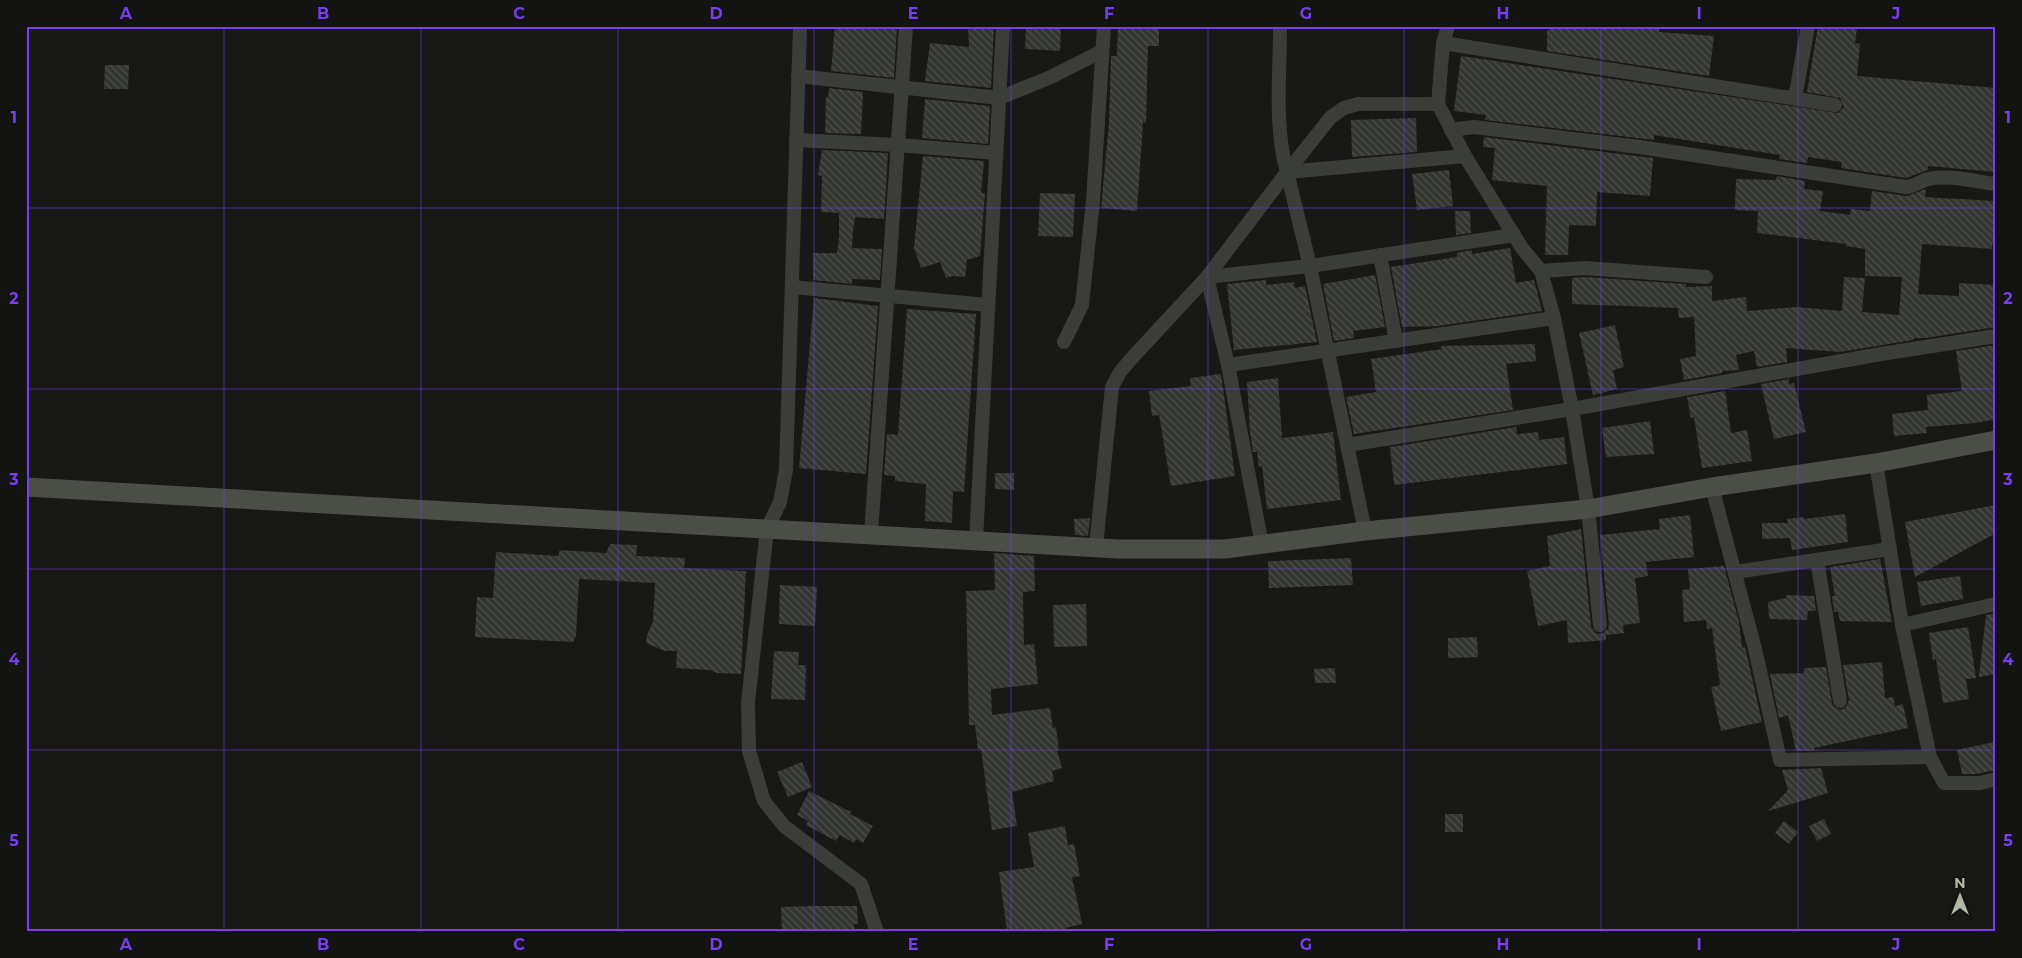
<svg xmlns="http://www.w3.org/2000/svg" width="2022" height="958" viewBox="0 0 2022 958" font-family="Montserrat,sans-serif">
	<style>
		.building { fill: url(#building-back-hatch) }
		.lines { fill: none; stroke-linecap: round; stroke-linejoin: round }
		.minor { stroke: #3b3e38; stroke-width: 14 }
		.secondary { stroke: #4b4e46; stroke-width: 19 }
		.grid { fill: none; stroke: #773dee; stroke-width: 1; stroke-opacity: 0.55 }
		.neatline { fill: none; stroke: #773dee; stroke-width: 2 }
		.grid-label { font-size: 16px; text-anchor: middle; font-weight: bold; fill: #773dee }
	</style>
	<defs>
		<pattern id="building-back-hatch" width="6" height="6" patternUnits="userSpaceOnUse" patternTransform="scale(1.25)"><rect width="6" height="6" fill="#333532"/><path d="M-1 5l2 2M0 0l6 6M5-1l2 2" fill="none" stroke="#4e504d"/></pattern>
	</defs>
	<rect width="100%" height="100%" fill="#181917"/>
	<g class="building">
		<polygon points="835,26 897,26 894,78 831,71"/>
		<polygon points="968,26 994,26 991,88 925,81 930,43 969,47"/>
		<polygon points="1026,26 1061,26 1060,51 1025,49"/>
		<polygon points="1118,26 1159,26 1159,46 1148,46 1146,123 1143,122 1137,211 1101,208 1109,123 1111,56 1117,56"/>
		<polygon points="1550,26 1608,26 1622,29 1622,26 1659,27 1659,32 1714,36 1709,76 1547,51 1547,30 1550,30"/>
		<polygon points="1818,26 1855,26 1857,28 1855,43 1860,44 1857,76 1996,88 1996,172 1928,166 1928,170 1906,178 1841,168 1842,162 1808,157 1807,163 1779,159 1780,155 1654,135 1654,140 1485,120 1486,115 1454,111 1461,56 1838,113 1844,107 1840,98 1807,92"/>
		<polygon points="105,65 129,65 128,89 104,89"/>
		<polygon points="829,88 863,92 861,134 825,133 826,97 828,97"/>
		<polygon points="925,99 990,106 988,144 922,138"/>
		<polygon points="1416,118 1417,152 1352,157 1351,120"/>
		<polygon points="1484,137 1653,158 1650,196 1597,192 1596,226 1569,225 1568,255 1545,255 1547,186 1492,180 1495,148 1483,147"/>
		<polygon points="822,150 888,153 884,219 855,217 853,231 852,248 882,249 880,280 852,279 852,284 813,280 813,253 837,253 839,237 839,213 821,212 822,176 818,175"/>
		<polygon points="923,156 984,161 981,193 985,193 980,256 967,260 965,277 952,276 946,278 940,262 921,268 914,248"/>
		<polygon points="1449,170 1453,206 1417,210 1412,174"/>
		<polygon points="1777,176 1805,181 1804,189 1823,191 1820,211 1850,215 1851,209 1870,211 1872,191 1907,196 1926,189 1925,197 1996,201 1996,244 1992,244 1992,249 1922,244 1918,294 1959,296 1959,283 1996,285 1995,327 1926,338 1914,338 1913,340 1840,352 1786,348 1787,362 1757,367 1754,351 1736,355 1739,370 1722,371 1722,373 1684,380 1680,359 1696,356 1694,317 1679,318 1678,308 1572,304 1572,278 1585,277 1686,284 1686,287 1712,286 1712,301 1746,297 1747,311 1796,307 1842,311 1844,277 1865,278 1862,312 1899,315 1902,277 1865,276 1865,249 1846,246 1846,244 1757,233 1758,211 1735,210 1736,179 1776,180"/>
		<polygon points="1040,193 1075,194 1073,237 1038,236"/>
		<polygon points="1455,211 1470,211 1471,233 1456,235"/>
		<polygon points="1510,248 1516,283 1534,280 1542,311 1438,326 1402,327 1391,267 1457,257 1457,253 1472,250 1472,254"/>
		<polygon points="1375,275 1385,327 1353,331 1354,338 1334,341 1323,284"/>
		<polygon points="1266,280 1266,285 1294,282 1295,288 1305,286 1317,342 1234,350 1227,284"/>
		<polygon points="814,298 878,306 866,474 799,468"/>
		<polygon points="907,309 976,314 964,492 953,491 952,523 925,521 926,484 895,481 895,476 884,475 887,434 898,435"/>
		<polygon points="1615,325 1624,367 1613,370 1617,389 1593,395 1579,333"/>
		<polygon points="1535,344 1536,361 1506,364 1513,410 1354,434 1346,397 1376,392 1371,359 1442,349 1441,346"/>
		<polygon points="1996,345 1996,419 1975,423 1926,427 1927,433 1894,436 1892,414 1928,410 1927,395 1962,391 1956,351"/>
		<polygon points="1221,374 1235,476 1171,486 1159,415 1152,416 1149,391 1191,386 1190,378"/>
		<polygon points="1278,378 1282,438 1333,432 1341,500 1267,509 1262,466 1259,467 1257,452 1253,452 1250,432 1247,382"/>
		<polygon points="1789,379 1789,384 1794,383 1806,432 1774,439 1761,384"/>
		<polygon points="1725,391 1731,433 1747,430 1752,461 1702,468 1694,417 1691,418 1687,397"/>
		<polygon points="1650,421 1654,454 1606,457 1602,428"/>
		<polygon points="1516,427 1517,434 1538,432 1539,440 1564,437 1567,464 1394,485 1390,447"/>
		<polygon points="995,473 1014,473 1014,490 995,489"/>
		<polygon points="1996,505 1996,533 1915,577 1905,522"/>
		<polygon points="1845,514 1848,542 1792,550 1790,538 1762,539 1762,523 1788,523 1787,519 1804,517 1804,519"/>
		<polygon points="1690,515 1694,557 1646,562 1648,576 1635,578 1640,623 1623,625 1624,633 1606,635 1606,640 1568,643 1567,620 1538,626 1527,571 1550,566 1547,536 1581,529 1591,626 1596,633 1601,634 1608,629 1609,624 1600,535 1660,529 1659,519"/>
		<polygon points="1090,518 1088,536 1075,535 1074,519"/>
		<polygon points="610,544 637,545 636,556 685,558 684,568 746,571 741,674 717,673 710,670 676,668 677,651 665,651 646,643 647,635 653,622 655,583 579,579 576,636 573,642 475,637 477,597 493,598 496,552 558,556 560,550 606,553"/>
		<polygon points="994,553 1034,556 1035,591 1023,592 1024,645 1034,644 1038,684 991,689 992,715 1050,708 1053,728 1056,727 1059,750 1057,750 1062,768 1052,771 1054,781 1012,792 1017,826 992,830 981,749 978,749 975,725 969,725 966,591 995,590"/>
		<polygon points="1351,558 1353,585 1269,588 1268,561"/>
		<polygon points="1880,559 1892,622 1840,621 1838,612 1834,612 1832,596 1835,596 1830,567"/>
		<polygon points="1724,566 1739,622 1742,648 1745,647 1762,722 1721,731 1711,687 1720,685 1712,628 1707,629 1706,620 1684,622 1682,590 1690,589 1688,569"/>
		<polygon points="1960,576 1963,599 1921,606 1917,582"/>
		<polygon points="780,585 817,587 815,626 779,624"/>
		<polygon points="1786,595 1814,596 1816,611 1808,611 1807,620 1769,619 1768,602 1786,598"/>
		<polygon points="1086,604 1087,646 1054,647 1053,605"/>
		<polygon points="1996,613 1996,674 1979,677 1986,615"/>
		<polygon points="1968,627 1976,678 1966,679 1969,699 1943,703 1936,659 1933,660 1929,633"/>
		<polygon points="1477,637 1478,657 1448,658 1448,638"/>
		<polygon points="774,651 799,652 798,665 806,665 805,700 771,699"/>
		<polygon points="1882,662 1885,698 1893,697 1895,706 1903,704 1908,728 1814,748 1815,751 1796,751 1788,715 1779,718 1770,674 1804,673 1804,668 1826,667 1832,703 1834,707 1841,710 1846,707 1849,700 1843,665"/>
		<polygon points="1335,668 1336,683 1315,683 1314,669"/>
		<polygon points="1994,742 1996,770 1976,774 1962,774 1957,750"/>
		<polygon points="802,762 812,787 788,797 777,772"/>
		<polygon points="1821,768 1828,793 1768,811 1788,790 1782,770"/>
		<polygon points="809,791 851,812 850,814 873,826 863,843 856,839 854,843 840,835 836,841 806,825 808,821 797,815"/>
		<rect x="1445" y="814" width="18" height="18"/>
		<polygon points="1824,819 1831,834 1817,841 1809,826"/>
		<polygon points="1784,821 1798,832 1789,844 1775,833"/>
		<polygon points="1065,826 1068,845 1074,844 1080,876 1072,877 1082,924 1066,928 1067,932 1007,932 999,872 1034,867 1028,833"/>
		<polygon points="815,906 857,906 858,924 854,924 855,932 782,932 781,907"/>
	</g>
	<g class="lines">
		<g class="minor">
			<polyline points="800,26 786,470 780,502 767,529 748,702 749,751 764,801 784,826 861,884 877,932"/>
			<path d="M1280,26C1280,73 1274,127 1287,172"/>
			<polyline points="1448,26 1443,43 1438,104 1465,156 1522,248 1541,271 1554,318 1572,409 1588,509 1600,625"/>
			<polyline points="1443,43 1835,105"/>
			<polyline points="798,76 999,98 1051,77 1102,51"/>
			<polyline points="1795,98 1808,26"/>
			<path d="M1451,130L1474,127L1640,147L1906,187C1915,186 1920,181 1928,179C1947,174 1977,182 1996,184"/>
			<polyline points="796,140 898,145 996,153"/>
			<polyline points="1380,255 1396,341"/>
			<polyline points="1541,271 1585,268 1706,277"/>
			<polyline points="792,287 988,305"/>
			<polyline points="1064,342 1082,305 1093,201 1104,26"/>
			<polyline points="1228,365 1554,318"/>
			<polyline points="1347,445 1572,409 1881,354 1996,336"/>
			<polyline points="1876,463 1902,625 1930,757 1944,783 1980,783 1996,779"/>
			<polyline points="1712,487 1755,649 1780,760 1930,757"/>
			<polyline points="1365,531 1310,266 1287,172 1465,156"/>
			<polyline points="871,534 906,26"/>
			<polyline points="976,540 1003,26"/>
			<polyline points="1262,545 1228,365 1207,277 1287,172 1331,117 1344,108 1358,104 1438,104"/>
			<polyline points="1096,547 1112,387 1120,372 1132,358 1207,277 1310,266 1514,235"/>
			<polyline points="1817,560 1840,701"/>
			<polyline points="1735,572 1890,549"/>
			<polyline points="1902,625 1996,604"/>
		</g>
		<polyline class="secondary" points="26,487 1118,549 1225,549 1365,531 1588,509 1712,487 1876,463 1996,440"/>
	</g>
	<path class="grid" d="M224,26V932M421,26V932M618,26V932M814,26V932M1011,26V932M1208,26V932M1404,26V932M1601,26V932M1798,26V932M26,208H1996M26,389H1996M26,569H1996M26,750H1996"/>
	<rect width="2022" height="958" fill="none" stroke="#131412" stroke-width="55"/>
	<g transform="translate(1960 896)" stroke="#131412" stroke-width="4" paint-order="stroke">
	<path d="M0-4L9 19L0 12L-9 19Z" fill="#b3b9a9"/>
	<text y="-8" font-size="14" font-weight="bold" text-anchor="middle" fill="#b3b9a9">N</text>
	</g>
	<rect x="28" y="28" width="1966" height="902" class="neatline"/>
	<g class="grid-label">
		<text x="126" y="19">A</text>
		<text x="323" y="19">B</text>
		<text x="519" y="19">C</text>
		<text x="716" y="19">D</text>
		<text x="913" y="19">E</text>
		<text x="1109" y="19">F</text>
		<text x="1306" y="19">G</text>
		<text x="1503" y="19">H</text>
		<text x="1699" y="19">I</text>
		<text x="1896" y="19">J</text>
		<text x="14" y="123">1</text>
		<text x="2008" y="123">1</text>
		<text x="14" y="304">2</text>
		<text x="2008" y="304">2</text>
		<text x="14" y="485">3</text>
		<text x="2008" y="485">3</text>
		<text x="14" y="665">4</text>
		<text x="2008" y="665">4</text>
		<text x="14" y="846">5</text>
		<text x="2008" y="846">5</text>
		<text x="126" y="950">A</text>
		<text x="323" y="950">B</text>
		<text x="519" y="950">C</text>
		<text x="716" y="950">D</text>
		<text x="913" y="950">E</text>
		<text x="1109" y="950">F</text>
		<text x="1306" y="950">G</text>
		<text x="1503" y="950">H</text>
		<text x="1699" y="950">I</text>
		<text x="1896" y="950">J</text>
	</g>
</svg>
